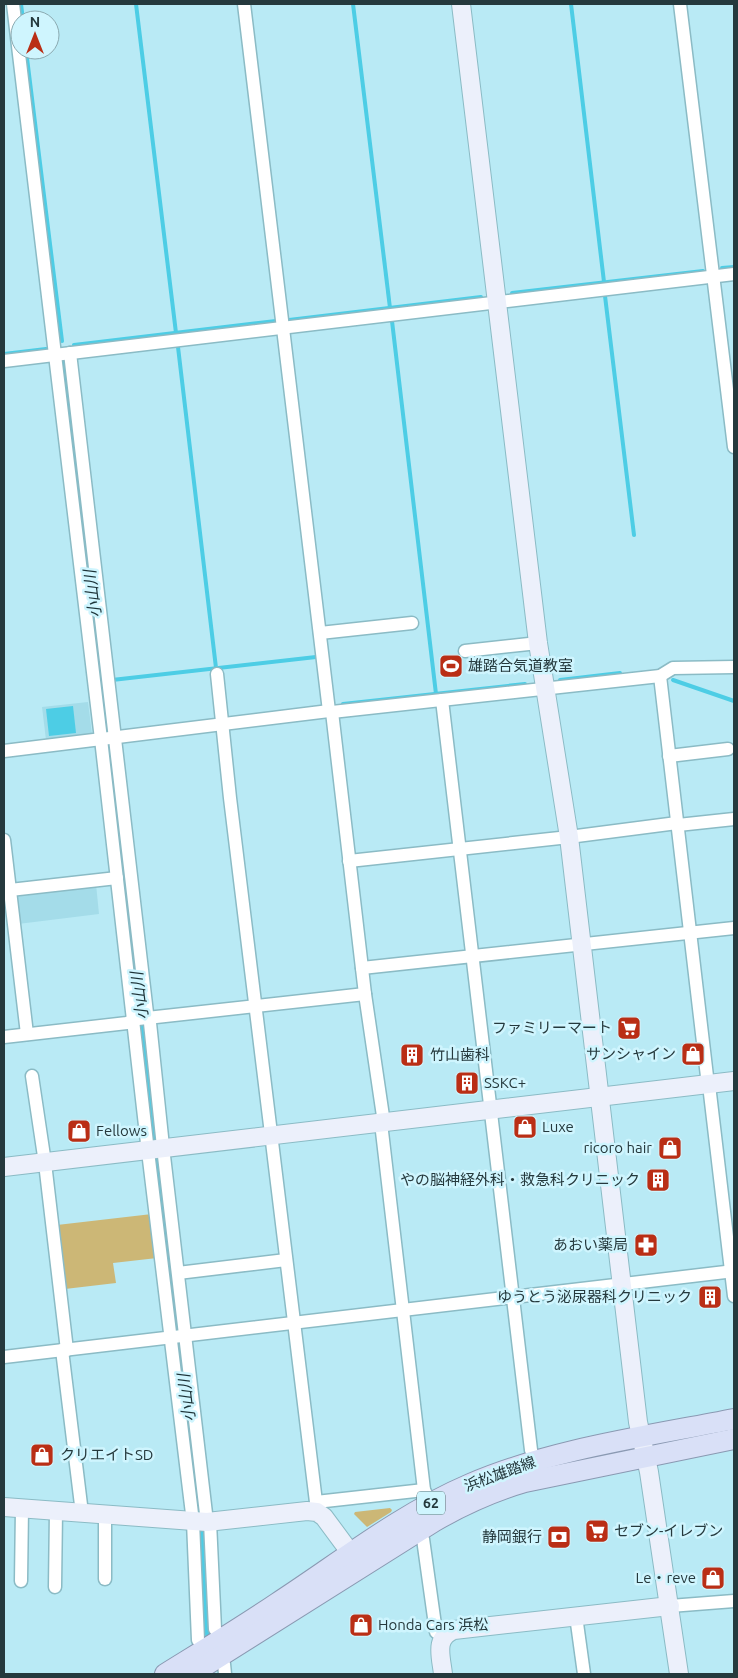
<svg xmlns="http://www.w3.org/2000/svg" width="738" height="1678" viewBox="0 0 738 1678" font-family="Ubuntu,'Noto Sans JP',sans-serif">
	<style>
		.built { fill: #a4dce9 }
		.green { fill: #ccb776 }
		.water { fill: #4dcde5 }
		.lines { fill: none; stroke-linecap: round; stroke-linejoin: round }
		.stream { stroke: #4dcde5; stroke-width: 4 }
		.river { stroke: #4dcde5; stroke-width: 22 }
		.street-casing { stroke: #8bbbc5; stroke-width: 15 }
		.secondary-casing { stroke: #8bbbc5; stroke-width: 20 }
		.primary-casing { stroke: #8a99b2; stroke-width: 22 }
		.street { stroke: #fff; stroke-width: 12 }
		.secondary { stroke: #ecf0fb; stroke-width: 18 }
		.primary { stroke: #d9e0f7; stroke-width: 20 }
		.labels { text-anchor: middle; stroke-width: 5; stroke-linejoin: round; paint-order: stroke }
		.shield { fill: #cff5fe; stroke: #587177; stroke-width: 1 }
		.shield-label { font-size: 14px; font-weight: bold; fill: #25393d }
		.poi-label { font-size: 15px; fill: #25393d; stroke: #cff5fe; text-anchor: start }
		.street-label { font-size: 15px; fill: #25393d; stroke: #cff5fe }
		.water-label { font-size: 16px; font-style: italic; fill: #1c3237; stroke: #cff5fe }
	</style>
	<rect width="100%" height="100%" fill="#b9eaf5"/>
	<g class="built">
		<polygon points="88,702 92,734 46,740 42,707"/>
		<polygon points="96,884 99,914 18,924 15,896 18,893"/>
	</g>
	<g class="green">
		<polygon points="152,1214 157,1258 113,1263 116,1283 65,1289 57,1225"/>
		<polygon points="390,1508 392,1510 391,1512 367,1527 354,1514 355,1512"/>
	</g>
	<polygon class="water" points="73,706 76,733 49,736 46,709"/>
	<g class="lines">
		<g class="stream">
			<polyline points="21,4 23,20"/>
			<polyline points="136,4 176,333"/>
			<polyline points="353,4 390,308"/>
			<polyline points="571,4 604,282"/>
			<polyline points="26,50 62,341"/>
			<polyline points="722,268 734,267"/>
			<polyline points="512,293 703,271"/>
			<polyline points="605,296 634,535"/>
			<polyline points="289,320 481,297"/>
			<polyline points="392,321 436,694"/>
			<polyline points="74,345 276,321"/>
			<polyline points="178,347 216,668"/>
			<polyline points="4,354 46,349"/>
			<polyline points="112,680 316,657"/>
			<polyline points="560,680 620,673"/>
			<polyline points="673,680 734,701"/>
			<polyline points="343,704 525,684"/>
		</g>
		<g class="river">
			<polyline points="64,360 88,558"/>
			<polyline points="118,818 199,1512 205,1632"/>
		</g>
		<g class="street-casing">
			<g id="street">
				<polyline points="13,4 101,739 147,1143 193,1522 198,1640 204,1649"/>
				<polyline points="244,4 329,711 332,712 365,994 384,1123"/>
				<polyline points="680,4 734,447"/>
				<polyline points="70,353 147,1013 150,1023 164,1156 207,1522"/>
				<polyline points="4,361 734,274"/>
				<polyline points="320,633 412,623"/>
				<polyline points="465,651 538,643"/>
				<polyline points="217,674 230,798 316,1502 314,1512"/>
				<polyline points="660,676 708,1085"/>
				<polyline points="442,700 531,1450 535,1461"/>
				<polyline points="332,712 660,676 673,668 734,667"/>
				<polyline points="4,751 329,711"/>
				<polyline points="669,756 728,749"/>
				<polyline points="678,825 734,819"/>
				<polyline points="4,840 27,1034"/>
				<polyline points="349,861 569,837 677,823"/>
				<polyline points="10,890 117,878"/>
				<polyline points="362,968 734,928"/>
				<polyline points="4,1037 127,1023 138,1019 365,994"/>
				<polyline points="32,1076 45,1163 67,1350"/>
				<polyline points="709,1085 734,1296"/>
				<polyline points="381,1123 424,1490 431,1503"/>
				<polyline points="178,1273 286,1260"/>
				<polyline points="62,1350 81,1505 80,1513"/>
				<polyline points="4,1357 734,1271"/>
				<polyline points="316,1502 424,1490"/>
				<polyline points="105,1515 105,1579"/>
				<polyline points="210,1522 215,1629 221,1639"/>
				<polyline points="423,1539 436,1632"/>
				<polyline points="21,1581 22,1508"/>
				<polyline points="55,1587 56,1511"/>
				<polyline points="670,1606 734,1601"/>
				<polyline points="576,1616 584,1674"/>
				<polyline points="224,1664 225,1674"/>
			</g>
		</g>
		<g class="secondary-casing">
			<g id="secondary">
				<polyline points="461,4 538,643 569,837 638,1422 649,1472 679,1674"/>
				<polyline points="4,1167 734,1081"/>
				<polyline points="4,1507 207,1522 307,1511 317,1512 324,1517 358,1563"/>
				<path d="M443,1674C441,1656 434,1638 454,1630L670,1606"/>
			</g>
		</g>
		<g class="primary-casing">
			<g id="primary">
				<path d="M165,1674C202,1651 240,1628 277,1603C340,1562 400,1514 470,1484C551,1449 648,1436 734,1419"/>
				<path d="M192,1674L435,1521C463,1505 494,1491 525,1482L734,1439"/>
			</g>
		</g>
		<use href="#street" class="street"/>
		<use href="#secondary" class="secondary"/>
		<use href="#primary" class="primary"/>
	</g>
	<defs>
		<g id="stadium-square" transform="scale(1.25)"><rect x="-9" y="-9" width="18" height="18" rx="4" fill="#ba2e15" stroke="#cff5fe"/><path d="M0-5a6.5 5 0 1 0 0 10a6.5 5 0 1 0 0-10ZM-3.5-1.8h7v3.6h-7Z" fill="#fff"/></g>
		<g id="supermarket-square" transform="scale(1.25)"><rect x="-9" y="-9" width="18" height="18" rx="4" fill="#ba2e15" stroke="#cff5fe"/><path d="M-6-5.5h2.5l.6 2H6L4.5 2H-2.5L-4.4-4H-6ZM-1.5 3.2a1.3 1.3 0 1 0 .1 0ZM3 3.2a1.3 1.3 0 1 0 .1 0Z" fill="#fff"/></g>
		<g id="shop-square" transform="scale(1.25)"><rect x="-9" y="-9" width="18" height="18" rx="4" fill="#ba2e15" stroke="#cff5fe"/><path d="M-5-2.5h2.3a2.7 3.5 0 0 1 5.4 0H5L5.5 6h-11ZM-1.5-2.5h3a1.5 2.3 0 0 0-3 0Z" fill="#fff"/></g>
		<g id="building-square" transform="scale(1.25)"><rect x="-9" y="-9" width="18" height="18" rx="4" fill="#ba2e15" stroke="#cff5fe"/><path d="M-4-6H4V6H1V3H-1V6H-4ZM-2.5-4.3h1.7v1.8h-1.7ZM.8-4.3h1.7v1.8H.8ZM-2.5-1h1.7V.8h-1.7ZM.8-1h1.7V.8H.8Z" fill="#fff"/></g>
		<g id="pharmacy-square" transform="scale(1.25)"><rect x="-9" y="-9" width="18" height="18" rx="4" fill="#ba2e15" stroke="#cff5fe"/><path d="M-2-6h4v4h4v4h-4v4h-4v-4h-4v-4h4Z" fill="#fff"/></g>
		<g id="bank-square" transform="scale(1.25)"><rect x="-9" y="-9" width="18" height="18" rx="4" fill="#ba2e15" stroke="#cff5fe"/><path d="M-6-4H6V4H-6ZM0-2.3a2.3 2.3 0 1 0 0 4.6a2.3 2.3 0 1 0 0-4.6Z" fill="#fff"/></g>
	</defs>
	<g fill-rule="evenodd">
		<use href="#stadium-square" x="451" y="666"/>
		<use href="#supermarket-square" x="629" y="1028"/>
		<use href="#shop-square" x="693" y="1054"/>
		<use href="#building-square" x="412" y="1055"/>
		<use href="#building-square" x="467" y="1083"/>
		<use href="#shop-square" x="525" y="1127"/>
		<use href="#shop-square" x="79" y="1131"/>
		<use href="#shop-square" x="670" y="1148"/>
		<use href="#building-square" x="658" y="1180"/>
		<use href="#pharmacy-square" x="646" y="1245"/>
		<use href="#building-square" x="710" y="1297"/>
		<use href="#shop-square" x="42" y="1455"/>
		<use href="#supermarket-square" x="597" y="1531"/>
		<use href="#bank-square" x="559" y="1537"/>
		<use href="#shop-square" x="713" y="1578"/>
		<use href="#shop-square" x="361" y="1625"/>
	</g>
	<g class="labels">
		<rect class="shield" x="417" y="1491.5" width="28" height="23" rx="4"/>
		<g class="shield-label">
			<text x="431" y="1508">62</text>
		</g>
		<g class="poi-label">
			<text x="468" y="671">雄踏合気道教室</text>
			<text x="612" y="1033" text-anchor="end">ファミリーマート</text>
			<text x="676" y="1059" text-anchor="end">サンシャイン</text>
			<text x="430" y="1060">竹山歯科</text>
			<text x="484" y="1088">SSKC+</text>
			<text x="542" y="1132">Luxe</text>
			<text x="96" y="1136">Fellows</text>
			<text x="652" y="1153" text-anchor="end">ricoro hair</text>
			<text x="640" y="1185" text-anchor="end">やの脳神経外科・救急科クリニック</text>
			<text x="628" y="1250" text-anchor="end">あおい薬局</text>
			<text x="692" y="1302" text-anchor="end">ゆうとう泌尿器科クリニック</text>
			<text x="60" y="1460">クリエイトSD</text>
			<text x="614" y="1536">セブン-イレブン</text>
			<text x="542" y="1542" text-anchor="end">静岡銀行</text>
			<text x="696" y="1583" text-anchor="end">Le・reve</text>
			<text x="378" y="1630">Honda Cars 浜松</text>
		</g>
		<g class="street-label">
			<text transform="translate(500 1474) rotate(-20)" y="5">浜松雄踏線</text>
		</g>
		<g class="water-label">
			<text transform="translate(92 594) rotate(-97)" y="6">小山川</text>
			<text transform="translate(139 996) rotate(-97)" y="6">小山川</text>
			<text transform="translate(186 1398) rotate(-97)" y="6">小山川</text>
		</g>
	</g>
	<rect width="738" height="1678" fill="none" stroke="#25393d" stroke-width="10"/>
	<g transform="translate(35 35)"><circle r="24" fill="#cff5fe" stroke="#8baab1"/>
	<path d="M0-4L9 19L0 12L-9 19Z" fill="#ba2e15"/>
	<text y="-8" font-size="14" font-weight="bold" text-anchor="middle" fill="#25393d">N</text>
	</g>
</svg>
